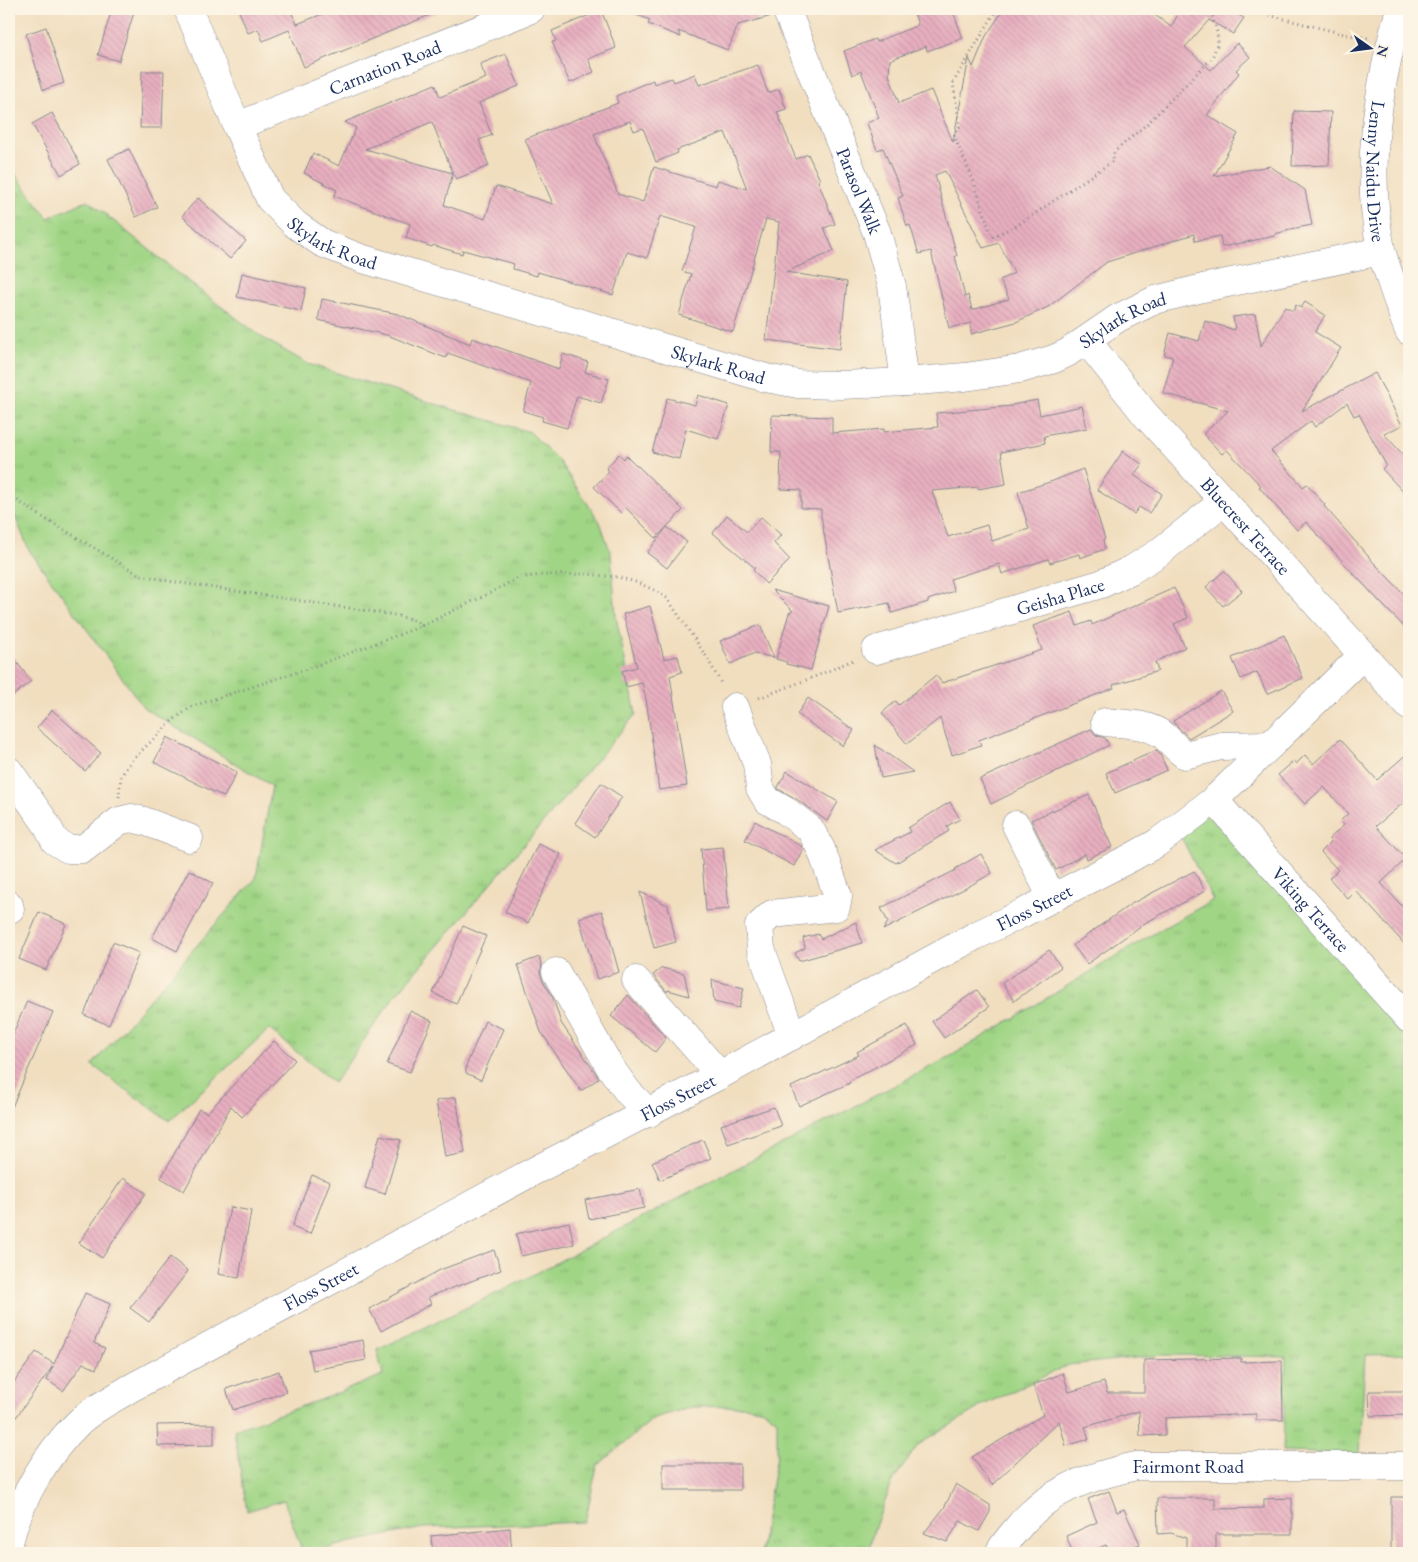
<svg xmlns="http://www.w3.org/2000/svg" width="1418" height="1562" viewBox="0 0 1418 1562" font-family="'EB Garamond',serif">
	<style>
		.grass { fill: url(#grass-tufts); stroke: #5e8272 }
		.building { fill: url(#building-back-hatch); fill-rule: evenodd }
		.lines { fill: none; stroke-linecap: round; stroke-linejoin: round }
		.minor-casing { stroke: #86868e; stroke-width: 29 }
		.path { stroke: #86868e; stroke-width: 3; stroke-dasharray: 1 4; stroke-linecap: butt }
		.minor { stroke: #fff; stroke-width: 28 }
		.labels { text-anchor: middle; stroke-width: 4; stroke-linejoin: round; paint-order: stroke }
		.street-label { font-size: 19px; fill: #1b2f5e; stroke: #fcf5e5 }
	</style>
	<defs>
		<pattern id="grass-tufts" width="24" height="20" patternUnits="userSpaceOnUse" patternTransform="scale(1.25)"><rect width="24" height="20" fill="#a0d585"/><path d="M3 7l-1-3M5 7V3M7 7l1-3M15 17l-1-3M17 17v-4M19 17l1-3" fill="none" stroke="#89b775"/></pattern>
		<pattern id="building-back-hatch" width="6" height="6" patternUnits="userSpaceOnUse" patternTransform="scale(1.25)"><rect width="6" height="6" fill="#e8afc0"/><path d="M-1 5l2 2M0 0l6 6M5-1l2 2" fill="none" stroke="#c697a7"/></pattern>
	</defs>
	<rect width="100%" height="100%" fill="#fcf5e5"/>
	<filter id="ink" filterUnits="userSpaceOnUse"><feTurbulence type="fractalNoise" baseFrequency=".02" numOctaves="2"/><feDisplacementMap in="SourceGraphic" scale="10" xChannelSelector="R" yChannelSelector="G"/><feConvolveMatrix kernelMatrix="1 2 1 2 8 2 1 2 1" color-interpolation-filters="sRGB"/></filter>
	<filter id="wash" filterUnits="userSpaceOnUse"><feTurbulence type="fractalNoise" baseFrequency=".0096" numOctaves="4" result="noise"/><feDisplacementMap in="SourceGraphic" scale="20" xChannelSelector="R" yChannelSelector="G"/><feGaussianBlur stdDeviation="1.12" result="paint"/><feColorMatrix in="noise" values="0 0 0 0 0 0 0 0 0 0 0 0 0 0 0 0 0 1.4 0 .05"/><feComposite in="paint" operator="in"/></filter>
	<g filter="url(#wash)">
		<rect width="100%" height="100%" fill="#f1debf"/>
		<g class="grass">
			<polygon points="9,166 48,218 88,200 194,286 263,338 308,364 448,408 530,432 558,460 600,522 611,554 616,617 636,714 393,998 334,1083 269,1029 169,1121 92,1065 256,878 272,786 144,708 29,550 9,502"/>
			<polygon points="1213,801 1409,1022 1409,1354 1365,1355 1360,1454 1283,1452 1286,1357 1163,1355 1068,1365 983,1405 918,1445 893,1481 874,1529 868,1553 760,1553 777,1455 777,1420 764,1410 745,1406 693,1407 654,1418 597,1466 585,1522 423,1528 347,1543 312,1553 303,1553 284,1500 247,1511 234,1430 328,1397 383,1375 377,1350 508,1288 951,1056 1158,931 1213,900 1178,831"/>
		</g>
		<g id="blocks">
			<g class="building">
				<polygon points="112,9 135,9 119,61 98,55"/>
				<polygon points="238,9 290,9 297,24 335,9 442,10 304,67 289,30 263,41 258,29 248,33"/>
				<polygon points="624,9 771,9 772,16 738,25 728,50 678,31 681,37 648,24 650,20 624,10"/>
				<path d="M913,9H952L963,38L927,51L926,46L890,60L889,75L899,103L931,90L953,142L969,58L973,67L986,36L1004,9H1147L1171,27L1181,9H1228L1244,18L1233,34L1209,20L1185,47L1211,70L1237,43L1250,57L1236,70L1239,73L1207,115L1238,134L1214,176L1270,166L1305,190L1312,225L1286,230V231L1275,234V236L1222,247L1220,236L1195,241L1194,234L1107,262L1048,307L1016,322L971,334V323L949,328L931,251L919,254L910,225L907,226L898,198L903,196L883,148L877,150L867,123L879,118L861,71L852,75L844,51L875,39L876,42L918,25ZM945,171L983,248L999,243L1014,273L1000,280L1009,299L972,310L968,295L965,297L955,256H957L935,175Z"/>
				<polygon points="601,10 616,48 588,59 594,72 570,83 552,42 556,41 552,31"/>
				<polygon points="46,27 64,83 43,90 26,34"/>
				<path d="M506,54L519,86L479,103L492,135L479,140L489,166L456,179L453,173L444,205L485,219L496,186L553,204L525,139L618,103L616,96L653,80L654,84L672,78L674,82L695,74L699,85L758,65L768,93L779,89L786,109L777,112L796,159L808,154L820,180L818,181L835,224L824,228L834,251L786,272L847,282L840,349L766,340L779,222L766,219L733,332L679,315L691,274L682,271L696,227L660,216L647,258L627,252L613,295L538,272L537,276L513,269L514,264L463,250L462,254L433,245L432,247L406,238L410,224L334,196L337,190L304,173L313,153L339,166L356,128L345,122L435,84L440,97L486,78L480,64ZM630,121L634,131L643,128L656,162L678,153L677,150L725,132L747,189L718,180L716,186L654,167L643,202L618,194L594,134ZM432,122L453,173L365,149Z"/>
				<polygon points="142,71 164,71 162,128 140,128"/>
				<polygon points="1294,111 1331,112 1329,165 1292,166"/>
				<polygon points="52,113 80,164 61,175 32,124"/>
				<polygon points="129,149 157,207 136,217 108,159"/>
				<polygon points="198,198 246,241 230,259 182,216"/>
				<polygon points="242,273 306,288 301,311 237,297"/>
				<polygon points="322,299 398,314 470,344 472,338 559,369 563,354 588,362 585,372 609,379 601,403 577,396 567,428 542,421 543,417 523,411 531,383 448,353 446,358 387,335 318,320"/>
				<polygon points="1305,302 1325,315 1315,332 1341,348 1302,411 1375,373 1402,425 1384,434 1409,461 1409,498 1382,469 1386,465 1359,414 1354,416 1347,403 1315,427 1311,421 1271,451 1303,487 1307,484 1325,505 1324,506 1375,564 1409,599 1409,632 1379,601 1306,522 1297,530 1259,487 1261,486 1227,450 1222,454 1203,434 1228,411 1163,393 1173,357 1164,355 1170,333 1199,341 1205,321 1235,330 1233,317 1255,314 1261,346 1285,307 1293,311 1296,305 1301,308"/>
				<polygon points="698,395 729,405 718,439 686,429 679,459 652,452 667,398 695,405"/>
				<polygon points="1037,400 1040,415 1082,406 1087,428 1044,436 1045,443 1001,452 1006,484 978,489 978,487 932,491 948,537 987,525 992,541 1029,529 1018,492 1053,481 1083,469 1105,539 1103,540 1105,549 1080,558 1079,554 1050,563 1048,559 1002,574 999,564 950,579 954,591 928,600 928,602 892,613 889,603 838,613 821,516 821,509 801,508 801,490 780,489 781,452 771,452 772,415 832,417 832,433 884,429 884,432 938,427 936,413 1012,406 1012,405"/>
				<polygon points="1123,451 1142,464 1134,475 1162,494 1149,513 1139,507 1134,514 1097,490"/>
				<polygon points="619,454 624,459 626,455 638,467 638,466 683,510 656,538 626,508 621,513 594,487 609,471 606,468"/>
				<polygon points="727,515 747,532 761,517 781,535 774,543 790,560 766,584 753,570 755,568 713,533"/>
				<polygon points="667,527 687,542 667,568 647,553"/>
				<polygon points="1224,571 1242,591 1223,606 1206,587"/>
				<polygon points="1174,588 1188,618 1174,624 1185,647 1155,662 1158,671 1113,685 1114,688 979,740 981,745 952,755 940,718 907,744 882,713 896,701 899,705 936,675 942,683 1042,650 1033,626 1072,612 1077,626 1091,621 1092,625"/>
				<polygon points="772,590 829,606 811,670 786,664 787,662 776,659 789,613 793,611"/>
				<polygon points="650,606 664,659 678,656 682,672 670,676 687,786 659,790 646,699 642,683 626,687 622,671 637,667 623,614"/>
				<polygon points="760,625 774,658 755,653 730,664 720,641"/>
				<polygon points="1284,635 1303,678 1267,694 1257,672 1241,679 1232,658"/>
				<polygon points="9,652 31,681 9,699"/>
				<polygon points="1221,691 1233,711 1189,738 1175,724 1173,721"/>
				<polygon points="808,698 854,730 843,746 797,714"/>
				<polygon points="52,710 101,753 85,771 37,728"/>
				<polygon points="1091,729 1096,735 1105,738 1109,745 991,804 980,779"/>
				<polygon points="167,737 237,772 224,797 154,762"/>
				<polygon points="1340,739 1377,780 1409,752 1409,798 1376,826 1406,859 1381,883 1409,914 1409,949 1356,891 1348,899 1329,878 1338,870 1321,852 1331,842 1329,839 1344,825 1340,821 1348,814 1324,787 1305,804 1278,775 1294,761 1296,764 1305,755 1313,764"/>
				<polygon points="875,745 913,772 881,778"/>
				<polygon points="1157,750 1160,754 1167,770 1115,793 1106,773"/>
				<polygon points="787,771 838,802 827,821 795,798 778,789 778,787"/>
				<polygon points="601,783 622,797 595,837 575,823"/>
				<polygon points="1089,795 1112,847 1087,859 1085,854 1056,870 1031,820"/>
				<polygon points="950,802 960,819 947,826 949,831 896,863 875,850 910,832 908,828"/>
				<polygon points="755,821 801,846 803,849 794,866 745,840"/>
				<polygon points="538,844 561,854 528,923 505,912"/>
				<polygon points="723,847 729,909 706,911 701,849"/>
				<polygon points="981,854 992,873 966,888 883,930 888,922 881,908 956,870 955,869"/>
				<polygon points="189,870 213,883 177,951 152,938"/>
				<polygon points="1194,871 1205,891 1145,923 1087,964 1073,945 1131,904"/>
				<polygon points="640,892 668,905 676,942 654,948"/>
				<polygon points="602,911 619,972 597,979 579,918"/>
				<polygon points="39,912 66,924 46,970 19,959"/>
				<polygon points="856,922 862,943 799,961 795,953 805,948 803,938 818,934 821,939"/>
				<polygon points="463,926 486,936 456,1004 433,993"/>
				<polygon points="113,942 139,953 109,1025 84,1015"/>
				<polygon points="1049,950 1061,967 1014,1001 1002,983"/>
				<polygon points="539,957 542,966 540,972 542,979 553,998 561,1023 599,1078 581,1091 541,1032 518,965"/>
				<polygon points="662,968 684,973 689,996 668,990 667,992 653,975"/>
				<polygon points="712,980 744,988 739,1008 714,1002"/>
				<polygon points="977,990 989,1007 944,1038 932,1021"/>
				<polygon points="628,995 666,1038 655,1052 611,1016"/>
				<polygon points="27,1001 53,1012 9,1114 9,1043"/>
				<polygon points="410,1011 432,1021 410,1072 387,1064"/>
				<polygon points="485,1021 503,1029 481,1080 466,1073 466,1066"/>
				<polygon points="907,1025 917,1045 849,1081 850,1083 799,1106 791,1087 859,1055 857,1052"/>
				<polygon points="274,1041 295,1060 242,1117 231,1106 184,1191 161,1178 199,1109 207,1113"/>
				<polygon points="456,1097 465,1153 445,1157 436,1101"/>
				<polygon points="774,1107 781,1126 728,1144 721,1125"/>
				<polygon points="380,1135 401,1140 385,1194 365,1188"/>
				<polygon points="703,1140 711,1158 660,1180 652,1162"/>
				<polygon points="312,1175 330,1182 310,1234 292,1227"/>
				<polygon points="123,1178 146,1193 102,1258 79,1243"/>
				<polygon points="640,1189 644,1208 589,1219 585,1200"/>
				<polygon points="230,1207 251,1211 239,1278 218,1274"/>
				<polygon points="569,1222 574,1244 521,1256 516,1234"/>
				<polygon points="494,1250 501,1270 428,1297 431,1304 381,1331 369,1309 440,1270"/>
				<polygon points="170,1257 188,1271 149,1322 130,1308"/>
				<polygon points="85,1293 110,1304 94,1343 105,1348 96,1369 83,1363 63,1391 47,1380 53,1366 9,1427 9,1389 36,1352 54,1364"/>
				<polygon points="363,1340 366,1360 313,1370 309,1350"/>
				<polygon points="1241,1358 1241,1362 1282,1361 1283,1420 1256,1420 1256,1414 1165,1418 1165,1435 1140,1436 1139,1411 1085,1427 1089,1439 1066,1446 1059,1421 992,1485 972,1457 1043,1415 1033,1385 1063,1373 1069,1392 1104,1382 1107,1393 1144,1393 1144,1360"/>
				<polygon points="279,1371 286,1392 233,1410 226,1389"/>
				<polygon points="1369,1391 1409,1391 1409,1415 1370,1416"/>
				<polygon points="214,1424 214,1445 158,1446 157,1425"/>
				<rect x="663" y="1464" width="77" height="26"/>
				<polygon points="956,1484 990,1505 990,1512 979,1531 960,1521 947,1542 924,1533 944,1508"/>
				<polygon points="1109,1491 1117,1512 1124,1509 1140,1544 1112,1553 1110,1553 1106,1545 1086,1553 1073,1553 1066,1536 1097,1522 1088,1499"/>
				<polygon points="1391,1497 1409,1497 1408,1553 1391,1553"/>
				<polygon points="1157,1498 1215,1498 1215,1509 1264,1508 1264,1499 1292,1498 1292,1534 1216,1534 1216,1553 1186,1553 1186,1538 1171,1533 1158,1534"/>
				<polygon points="510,1528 512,1553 433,1553 431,1536"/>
			</g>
		</g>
	</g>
	<g filter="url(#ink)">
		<use href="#blocks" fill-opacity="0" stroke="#86868e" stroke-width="1"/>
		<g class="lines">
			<g class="minor-casing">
				<g id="minor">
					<path id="s1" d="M188,9L237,126L270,199L296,225L322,243L360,258L766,378L798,384L841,385L905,382L965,377L1020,369L1054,359L1067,353L1118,318L1155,300L1203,288L1381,251"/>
					<path id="s2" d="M786,9L877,233L892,286L905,382"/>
					<path id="s3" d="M1400,9C1378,87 1364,168 1381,249C1383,259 1387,268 1390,278C1396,296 1402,314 1409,331"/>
					<path id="s4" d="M237,126L531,9"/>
					<path id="s5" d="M1087,341L1145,414L1409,706"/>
					<path id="s6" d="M876,650L1101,584L1131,570L1157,554L1224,501"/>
					<polyline points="735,707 757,764 760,788 767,800 786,811 810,829 821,849 838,896 836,907 772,914 759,926 761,949 792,1036"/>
					<path d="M1105,722C1124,724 1149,723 1164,736C1172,742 1177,750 1185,755L1221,746L1271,745"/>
					<polyline points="9,771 45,822 55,841 68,849 83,849 119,821 131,818 144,821 189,838"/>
					<path id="s7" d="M1214,800L1409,1019"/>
					<polyline points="1016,825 1052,898"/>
					<polyline points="9,905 10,909"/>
					<polyline points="556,972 610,1067 628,1092 649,1113"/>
					<polyline points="636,980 720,1075"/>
					<path id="s8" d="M9,1542C20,1499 46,1454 78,1423C92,1409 112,1400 129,1389L534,1171L720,1075L975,936L1023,913L1132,857L1157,843L1214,800L1363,655"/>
					<path id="s9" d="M999,1553C1003,1545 1009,1538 1015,1531C1047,1490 1087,1477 1136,1466H1409"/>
				</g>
			</g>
			<g class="path">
				<polyline points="997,9 953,83 960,126 954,136 974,182 992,237 1018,225 1113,161 1114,152 1148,123 1212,58 1218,43 1217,32 1210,9"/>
				<polyline points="1245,9 1348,35 1368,38"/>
				<polyline points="9,495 44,518 138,574 168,581 395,615 416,621 422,626"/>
				<polyline points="759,698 819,675 853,660"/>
				<polyline points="119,797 121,776 132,760 173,720 193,706 307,669 422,626 490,593 518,578 542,575 586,574 617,577 636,582 654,590 667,598 677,613 706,656 722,685"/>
			</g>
			<use href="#minor" class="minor"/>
		</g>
	</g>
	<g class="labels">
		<g class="street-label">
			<text dy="7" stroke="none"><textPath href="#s4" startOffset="159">Carnation Road</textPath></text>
			<text dy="7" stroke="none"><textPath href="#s3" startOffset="165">Lenny Naidu Drive</textPath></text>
			<text dy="7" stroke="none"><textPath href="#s2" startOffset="196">Parasol Walk</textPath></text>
			<text dy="7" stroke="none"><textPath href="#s1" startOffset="285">Skylark Road</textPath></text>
			<text dy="7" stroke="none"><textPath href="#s1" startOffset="1110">Skylark Road</textPath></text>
			<text dy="7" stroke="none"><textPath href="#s1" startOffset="690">Skylark Road</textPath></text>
			<text dy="7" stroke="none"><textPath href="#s5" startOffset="244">Bluecrest Terrace</textPath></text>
			<text dy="7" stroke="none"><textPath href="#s6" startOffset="192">Geisha Place</textPath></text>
			<text dy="7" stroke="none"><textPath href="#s8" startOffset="1226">Floss Street</textPath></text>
			<text dy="7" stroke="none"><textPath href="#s7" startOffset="146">Viking Terrace</textPath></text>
			<text dy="7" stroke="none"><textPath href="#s8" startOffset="822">Floss Street</textPath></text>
			<text dy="7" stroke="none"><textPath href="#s8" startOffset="418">Floss Street</textPath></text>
			<text dy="7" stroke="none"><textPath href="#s9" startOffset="220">Fairmont Road</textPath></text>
		</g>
	</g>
	<rect width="1418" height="1562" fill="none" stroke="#fcf5e5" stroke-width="30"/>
	<g transform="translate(1370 48) rotate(104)" stroke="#fcf5e5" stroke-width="4" paint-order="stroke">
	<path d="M0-4L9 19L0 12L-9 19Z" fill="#1b2f5e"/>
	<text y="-8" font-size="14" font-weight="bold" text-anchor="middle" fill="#1b2f5e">N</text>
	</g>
</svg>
